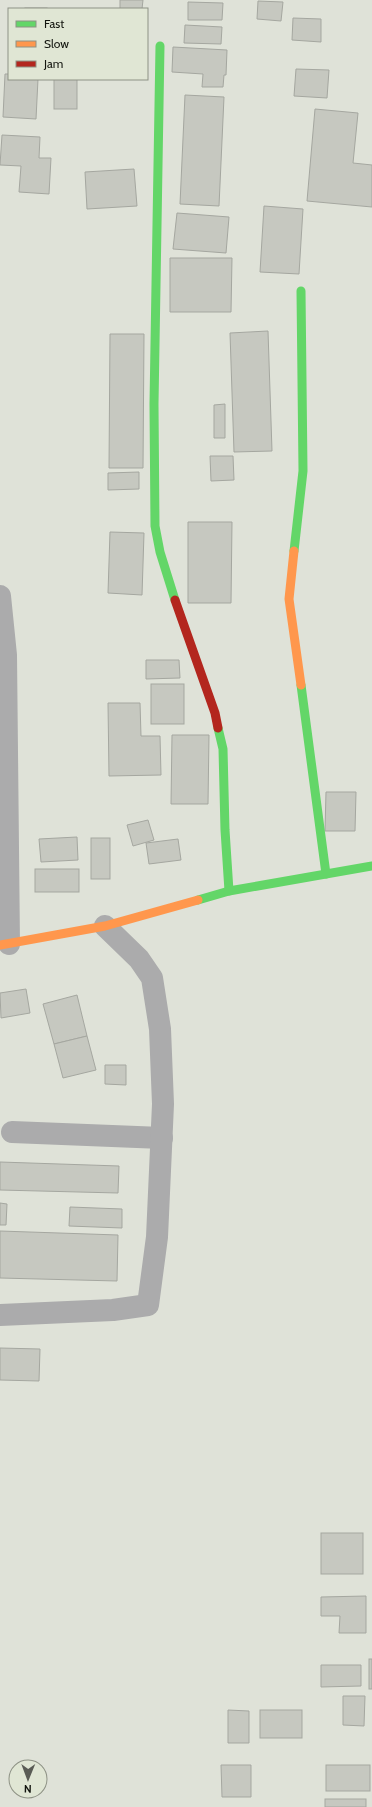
<svg xmlns="http://www.w3.org/2000/svg" width="372" height="1807" viewBox="0 0 372 1807" font-family="Cabin,sans-serif">
	<style>
		.building { fill: #c6c8c0; stroke: #a5a7a0 }
		.lines { fill: none; stroke-linecap: round; stroke-linejoin: round }
		.street { stroke: #ababac; stroke-width: 22 }
		.fast { stroke: #63d668; stroke-width: 9 }
		.slow { stroke: #ff974d; stroke-width: 9 }
		.jam { stroke: #b3261e; stroke-width: 9 }
	</style>
	<rect width="100%" height="100%" fill="#dfe2d8"/>
	<g class="building">
		<polygon points="120,0 143,0 142,9 120,9"/>
		<polygon points="258,1 283,2 281,21 257,19"/>
		<polygon points="188,2 223,3 222,20 188,20"/>
		<rect x="25" y="8" width="22" height="1"/>
		<polygon points="293,18 321,19 321,42 292,40"/>
		<polygon points="185,25 222,27 221,44 184,43"/>
		<polygon points="173,47 227,50 226,75 224,75 223,87 202,87 203,74 172,72"/>
		<polygon points="296,69 329,70 327,98 294,96"/>
		<polygon points="5,74 9,74 9,79 38,79 36,119 3,117"/>
		<rect x="54" y="79" width="23" height="30"/>
		<polygon points="185,95 224,97 219,206 180,204"/>
		<polygon points="315,109 358,113 353,163 372,165 372,207 307,201"/>
		<polygon points="2,135 40,137 39,158 51,158 49,194 19,192 21,166 0,165"/>
		<polygon points="134,169 137,206 87,209 85,172"/>
		<polygon points="264,206 303,209 299,274 260,272"/>
		<polygon points="177,213 229,217 226,253 173,249"/>
		<polygon points="170,258 232,258 231,312 170,312"/>
		<polygon points="268,331 272,451 234,452 230,333"/>
		<polygon points="110,334 144,334 143,468 109,468"/>
		<polygon points="225,404 225,438 214,438 214,405"/>
		<polygon points="210,456 233,456 234,480 211,481"/>
		<polygon points="139,472 139,489 108,490 108,473"/>
		<polygon points="188,522 232,522 231,603 188,603"/>
		<polygon points="110,532 144,533 142,595 108,593"/>
		<polygon points="146,660 179,660 180,678 146,679"/>
		<rect x="151" y="684" width="33" height="40"/>
		<polygon points="108,703 140,703 141,736 160,736 161,775 109,776"/>
		<polygon points="172,735 209,735 208,804 171,804"/>
		<polygon points="326,792 356,792 355,831 325,831"/>
		<polygon points="148,820 154,840 133,846 127,825"/>
		<polygon points="77,837 78,860 41,862 39,839"/>
		<rect x="91" y="838" width="19" height="41"/>
		<polygon points="178,839 181,860 149,864 146,843"/>
		<rect x="35" y="869" width="44" height="23"/>
		<polygon points="26,989 30,1013 1,1018 0,993"/>
		<polygon points="77,995 87,1036 54,1044 43,1004"/>
		<polygon points="87,1036 96,1070 63,1078 54,1044"/>
		<polygon points="105,1065 126,1065 126,1085 105,1084"/>
		<polygon points="0,1162 119,1166 118,1193 0,1190"/>
		<polygon points="0,1203 7,1204 6,1225 0,1225"/>
		<polygon points="70,1207 122,1209 122,1228 69,1226"/>
		<polygon points="0,1231 118,1235 117,1281 0,1278"/>
		<polygon points="0,1348 40,1349 39,1381 0,1380"/>
		<rect x="321" y="1533" width="42" height="41"/>
		<polygon points="366,1596 366,1633 339,1633 340,1616 321,1616 321,1597"/>
		<rect x="369" y="1659" width="3" height="30"/>
		<polygon points="321,1665 361,1665 361,1686 321,1687"/>
		<polygon points="343,1696 365,1696 364,1726 343,1725"/>
		<polygon points="228,1710 249,1711 249,1743 228,1743"/>
		<rect x="260" y="1710" width="42" height="28"/>
		<polygon points="221,1765 251,1765 251,1797 222,1797"/>
		<rect x="326" y="1765" width="44" height="26"/>
		<rect x="325" y="1799" width="41" height="8"/>
	</g>
	<g class="lines">
		<g class="street">
			<polyline points="0,596 6,655 9,944"/>
			<polyline points="12,1132 162,1138"/>
			<polyline points="0,1315 113,1310 148,1305 157,1237 163,1104 160,1029 152,978 139,959 105,926"/>
		</g>
		<g class="fast">
			<polyline points="160,46 154,404 155,526 160,552 175,600"/>
			<polyline points="294,551 303,471 301,291"/>
			<polyline points="301,685 326,874"/>
			<polyline points="218,728 223,749 225,830 229,891"/>
			<polyline points="198,900 229,891 372,866"/>
		</g>
		<g class="slow">
			<polyline points="294,551 289,599 301,685"/>
			<polyline points="0,945 105,926 198,900"/>
		</g>
		<polyline class="jam" points="175,600 215,713 218,728"/>
	</g>
	<rect x="8" y="8" width="140" height="72" fill="#e0e6d4" stroke="#8e9285"/>
	<rect x="16" y="21" width="20" height="6" fill="#63d668" stroke="#8e9285"/>
	<text x="44" y="28" font-size="12" fill="#12140e">Fast</text>
	<rect x="16" y="41" width="20" height="6" fill="#ff974d" stroke="#8e9285"/>
	<text x="44" y="48" font-size="12" fill="#12140e">Slow</text>
	<rect x="16" y="61" width="20" height="6" fill="#b3261e" stroke="#8e9285"/>
	<text x="44" y="68" font-size="12" fill="#12140e">Jam</text>
	<g transform="translate(28 1779) rotate(181)"><circle r="19" fill="#e0e6d4" stroke="#8e9285"/>
	<path d="M0-3L7 15L0 10L-7 15Z" fill="#5a5c55"/>
	<text y="-6" font-size="11" font-weight="bold" text-anchor="middle" fill="#12140e">N</text>
	</g>
</svg>
